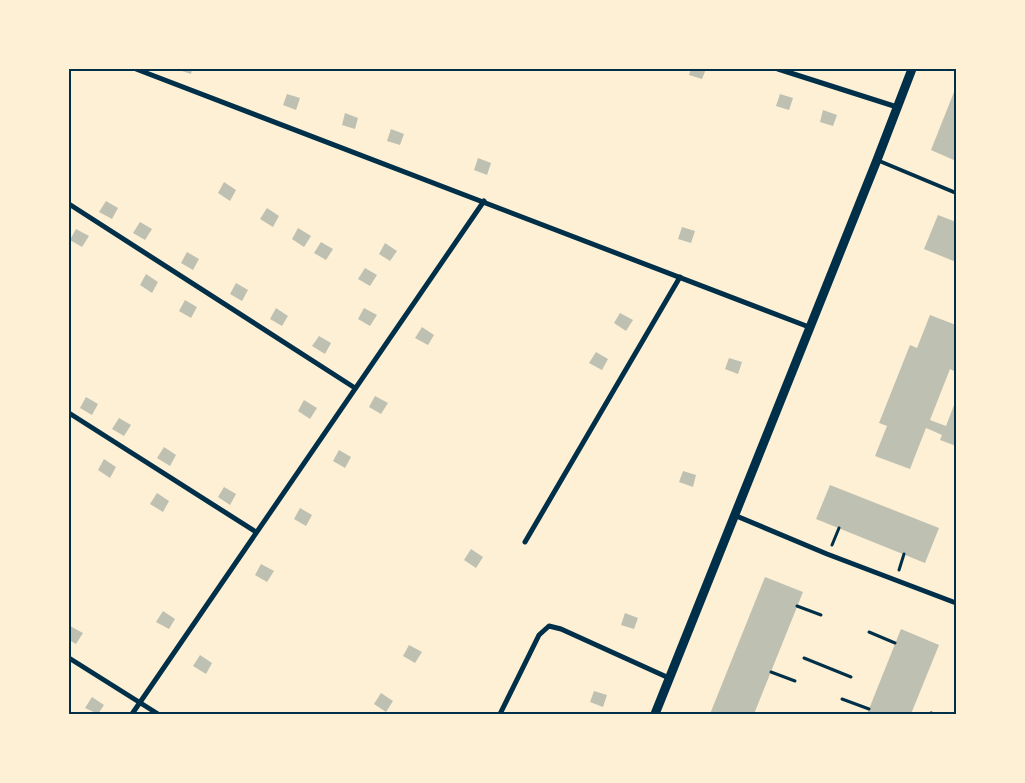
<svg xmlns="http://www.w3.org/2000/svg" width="1025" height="783" viewBox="0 0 1025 783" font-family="Lora,serif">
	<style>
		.building { fill: #bec0b2 }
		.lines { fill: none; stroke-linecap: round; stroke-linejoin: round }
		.path { stroke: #003049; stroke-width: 3 }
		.service { stroke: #003049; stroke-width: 4 }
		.minor { stroke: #003049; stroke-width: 5 }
		.tertiary { stroke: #003049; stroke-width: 9 }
		.neatline { fill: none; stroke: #003049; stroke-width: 2 }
	</style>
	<rect width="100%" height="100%" fill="#fdf0d5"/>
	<g class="building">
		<polygon points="176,69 192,69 191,74"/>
		<polygon points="691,69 706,69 702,79 689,75"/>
		<polygon points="956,87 956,161 931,150"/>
		<polygon points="287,94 300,98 296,110 283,105"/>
		<polygon points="780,94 793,98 789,110 776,106"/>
		<polygon points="823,110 837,115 833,126 820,122"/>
		<polygon points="345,113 358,118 355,129 342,125"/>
		<polygon points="391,129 404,134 400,145 387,141"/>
		<polygon points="478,158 491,163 487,175 474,170"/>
		<polygon points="224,182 236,190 230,201 218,193"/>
		<polygon points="106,201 118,208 112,219 99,212"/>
		<polygon points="267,208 279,216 273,227 260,219"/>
		<polygon points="938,215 956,222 956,262 924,249"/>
		<polygon points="140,222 152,229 145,240 133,233"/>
		<polygon points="682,227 695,231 691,243 678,239"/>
		<polygon points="298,228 311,236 304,247 292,239"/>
		<polygon points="76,229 89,236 82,247 70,240"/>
		<polygon points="321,242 333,249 326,260 314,253"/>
		<polygon points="385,243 397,251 390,261 379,254"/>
		<polygon points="187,252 199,259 193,270 181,263"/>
		<polygon points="365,268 377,275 370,286 358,279"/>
		<polygon points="146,274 158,282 152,293 140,285"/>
		<polygon points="236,283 248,290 242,301 230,294"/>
		<polygon points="185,300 197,307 191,318 179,311"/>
		<polygon points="276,308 288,316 282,326 270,319"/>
		<polygon points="364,308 377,315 370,326 358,319"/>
		<polygon points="620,313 633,320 626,331 614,323"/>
		<polygon points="930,315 956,325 956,372 950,369 930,420 946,426 954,405 956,406 956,446 940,440 942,435 926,428 910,469 875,456 887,426 879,423 910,345 917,348"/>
		<polygon points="422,327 434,335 428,345 415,338"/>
		<polygon points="319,336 331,343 325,354 312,346"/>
		<polygon points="596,352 608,359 602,370 589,363"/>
		<polygon points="729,358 742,362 738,374 725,369"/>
		<polygon points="375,396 388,403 381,414 369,407"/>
		<polygon points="86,397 98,404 92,415 80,408"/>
		<polygon points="304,400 317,408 310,419 298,411"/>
		<polygon points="119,418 131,425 124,436 112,429"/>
		<polygon points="164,447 176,455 170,466 157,458"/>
		<polygon points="339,450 351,457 345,468 333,461"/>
		<polygon points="104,459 116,467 110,478 98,470"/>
		<polygon points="683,471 696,475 693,487 679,482"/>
		<polygon points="830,485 939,528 925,563 816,519"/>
		<polygon points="224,487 236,494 230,505 218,497"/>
		<polygon points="157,493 169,501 163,512 150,504"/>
		<polygon points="300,508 312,515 306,526 294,519"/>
		<polygon points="471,549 483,557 476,568 464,560"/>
		<polygon points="261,564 274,571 267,582 255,575"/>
		<polygon points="765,577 803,592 754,714 710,714"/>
		<polygon points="163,611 175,619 169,629 156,622"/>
		<polygon points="625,613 638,618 634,629 621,625"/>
		<polygon points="70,626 83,633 76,644 69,640 69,629"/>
		<polygon points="901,629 939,645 911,714 867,714"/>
		<polygon points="409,645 422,652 415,663 403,656"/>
		<polygon points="200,655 212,663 206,674 193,666"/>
		<polygon points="594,691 607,695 603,707 590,702"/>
		<polygon points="381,693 393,701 386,712 374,704"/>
		<polygon points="92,697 104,705 98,714 85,708"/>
	</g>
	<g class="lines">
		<g class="path">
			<polyline points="832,545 839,528"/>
			<polyline points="899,570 904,554"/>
			<polyline points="797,606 821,615"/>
			<polyline points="869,632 895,643"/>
			<polyline points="804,658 851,677"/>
			<polyline points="771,672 795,681"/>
			<polyline points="842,699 869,709"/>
			<polyline points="931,713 934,714"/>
			<polyline points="754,714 756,714"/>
		</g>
		<polyline class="service" points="877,160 956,193"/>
		<g class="minor">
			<polyline points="136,69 809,327"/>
			<polyline points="778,69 897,107"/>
			<polyline points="69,204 355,388"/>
			<polyline points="69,413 256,532"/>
			<polyline points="734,515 827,554 956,603"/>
			<polyline points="525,542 680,277"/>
			<polyline points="69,658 158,714"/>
			<polyline points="132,714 484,201"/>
			<polyline points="500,714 539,635 549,626 561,629 669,678"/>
		</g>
		<polyline class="tertiary" points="655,714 877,160 912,69"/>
	</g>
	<rect width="1025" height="783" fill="none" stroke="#fdf0d5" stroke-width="140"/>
	<rect x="70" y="70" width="885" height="643" class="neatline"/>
</svg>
